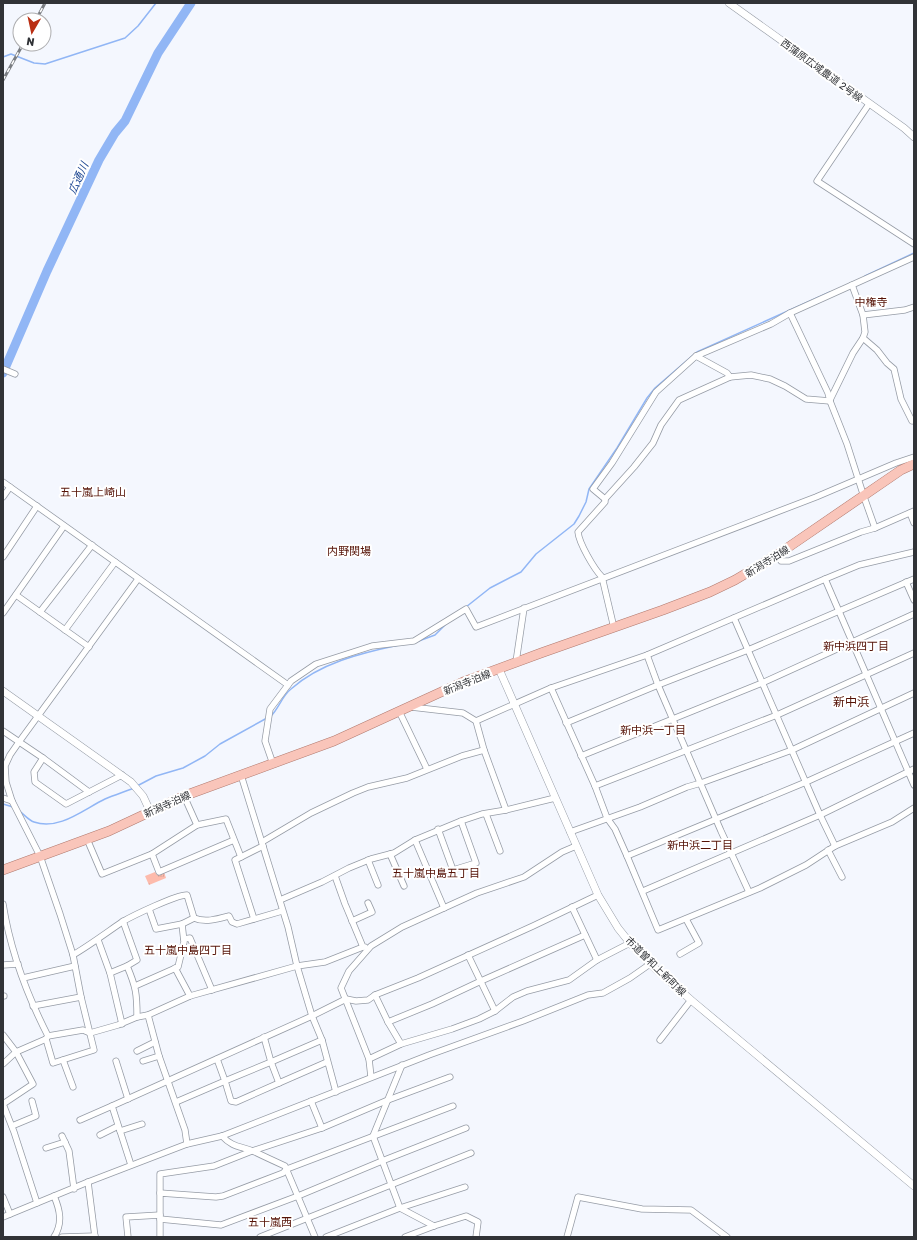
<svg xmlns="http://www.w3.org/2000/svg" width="917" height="1240" viewBox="0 0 917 1240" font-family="Rubik,'Noto Sans JP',sans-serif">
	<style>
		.park { fill: url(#park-tufts) }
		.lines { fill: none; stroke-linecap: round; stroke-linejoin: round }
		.stream { stroke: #91b6f5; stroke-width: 1.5 }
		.river { stroke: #91b6f5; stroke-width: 9 }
		.minor-casing { stroke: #969ca6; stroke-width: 7 }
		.tertiary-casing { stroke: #969ca6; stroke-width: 8 }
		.primary-casing { stroke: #b0796e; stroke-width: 10 }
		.minor { stroke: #fff; stroke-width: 5.5 }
		.tertiary { stroke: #fff; stroke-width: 7 }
		.primary { stroke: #f9c5ba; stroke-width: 9 }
		.rail-casing { stroke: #7a7d82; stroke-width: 3 }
		.rail { stroke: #fff; stroke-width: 1.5; stroke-dasharray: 4.5; stroke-linecap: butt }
		.labels { text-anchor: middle; stroke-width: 4; stroke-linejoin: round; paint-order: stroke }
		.street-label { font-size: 10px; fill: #313337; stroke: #fff }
		.water-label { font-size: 11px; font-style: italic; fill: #224b95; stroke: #fff }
		.neighbourhood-label { font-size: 11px; fill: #551206; stroke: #fff }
		.quarter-label { font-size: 12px; fill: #551206; stroke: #fff }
	</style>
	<defs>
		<pattern id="park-tufts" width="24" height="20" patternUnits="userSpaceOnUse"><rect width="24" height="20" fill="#fdbbac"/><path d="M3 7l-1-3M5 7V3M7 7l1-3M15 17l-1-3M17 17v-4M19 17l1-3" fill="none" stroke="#d9a195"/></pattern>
	</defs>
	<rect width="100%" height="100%" fill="#f4f7fe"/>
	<polygon class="park" points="155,872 157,875 164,872 166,878 149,885 145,876"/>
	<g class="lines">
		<g class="stream">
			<polyline points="3,57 11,54 34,63 45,64 125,38 138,26 156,3"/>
			<polyline points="865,276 914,253"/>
			<polyline points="466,607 490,588 521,572 536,554 574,524 579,516 586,502 589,489 617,448 647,398 655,388 691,357 697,352 830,292"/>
			<polyline points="416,642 435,635 445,625"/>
			<path d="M271,716C279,708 282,696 291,689C320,663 361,653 399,645"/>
			<polyline points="137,786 156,776 183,768 205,756 220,744 267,718"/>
			<polyline points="3,804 13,807"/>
			<path d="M19,811C24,814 28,820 34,822C59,831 84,809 105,799C114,795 124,792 134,788"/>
		</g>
		<polyline class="river" points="3,373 47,271 99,160 115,133 125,121 158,53 191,3"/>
		<g class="minor-casing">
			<g id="minor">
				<polyline points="869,104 817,181 914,244"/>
				<polyline points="790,313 828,393 830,401 847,444 864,497 875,528"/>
				<polyline points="863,315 905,310 914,307"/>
				<polyline points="863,338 877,350 887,363 894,369 901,399 912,421 914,421"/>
				<polyline points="696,356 727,373 730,377"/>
				<polyline points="3,369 15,374"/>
				<polyline points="830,400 853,353 863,338 865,332 863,315 852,285"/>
				<polyline points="3,482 288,685"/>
				<polyline points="3,497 10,487"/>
				<polyline points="605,499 593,489 612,463 656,392 696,356 771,324 790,313 914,257"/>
				<polyline points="910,513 914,523"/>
				<polyline points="777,555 781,561 789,561 861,532 875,528 914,511"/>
				<polyline points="3,557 37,506"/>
				<polyline points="825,579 914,785"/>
				<polyline points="906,582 914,600"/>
				<polyline points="16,595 89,647"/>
				<polyline points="40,612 92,545"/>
				<polyline points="3,613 64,526"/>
				<polyline points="734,618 820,815 835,846"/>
				<path d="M614,628L602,577C594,569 579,543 578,532L605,502V499L634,467L653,443L661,425L679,400L719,382L730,377L751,375L770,379L785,386L806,399L830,401"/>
				<polyline points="65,630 115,562"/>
				<polyline points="647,655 658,685 721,831 749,892"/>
				<polyline points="516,662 524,608"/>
				<polyline points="551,688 595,786 607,818 615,829 627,856 658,930 760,888 806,865 835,846 892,822 914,808"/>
				<polyline points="411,707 463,713 476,721 484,750 506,810"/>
				<polyline points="399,711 427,769"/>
				<polyline points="476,721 551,688 647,655 825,579 859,565 914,552"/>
				<polyline points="566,723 658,685 748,650 914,579"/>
				<polyline points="3,731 43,758 89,792"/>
				<polyline points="581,756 762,683 914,614"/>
				<polyline points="43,758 34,772 35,782 66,804 122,775"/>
				<polyline points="273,764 265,741 270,709 291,681 316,664 372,646 414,641 466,609 476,627 816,497 896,463 914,457"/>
				<polyline points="241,775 288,927 297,966 312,1016 322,1040 336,1092"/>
				<polyline points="595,786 777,715 914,653"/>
				<polyline points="184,796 197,825"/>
				<polyline points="3,798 12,801"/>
				<polyline points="486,814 500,851"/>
				<polyline points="438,829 453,870 476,863 461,821"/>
				<polyline points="570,832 640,807 687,787 701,783 792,750 914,693"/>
				<polyline points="87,839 102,874 152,854"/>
				<polyline points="234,840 159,872 152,854 197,825 226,819 241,857"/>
				<polyline points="415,840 444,908"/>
				<polyline points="262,842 311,813 353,793 368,787 407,778 462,756 484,750"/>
				<polyline points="828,850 842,877"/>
				<polyline points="390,854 404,886"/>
				<polyline points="627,856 806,782 914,733"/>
				<polyline points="368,860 378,885"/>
				<polyline points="335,876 345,904 363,947 365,947"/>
				<polyline points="643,891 820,815 914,769"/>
				<polyline points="280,900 322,882 349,868 371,859 394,853 415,840 461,821 482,814 506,810 555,798"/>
				<path d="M3,904C10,949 27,995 48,1036"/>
				<polyline points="572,907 597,960"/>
				<polyline points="149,909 156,929 182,924"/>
				<polyline points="254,919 235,860 263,846"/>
				<path d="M123,921L137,960L127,966C136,987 137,994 137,1017"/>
				<polyline points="352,921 372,912 368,903"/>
				<polyline points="585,935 481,981 432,1004 388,1022 401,1044 452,1029 479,1019 495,1011 513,997 527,991 569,980 597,960 630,943"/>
				<polyline points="184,939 190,938 212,990"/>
				<polyline points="98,940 110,973 122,1024"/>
				<polyline points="680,954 699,943 686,919"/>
				<path d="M73,955C90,945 106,933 122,922C132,916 178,894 187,895L194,918C205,923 218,919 229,916L232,922L237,924L282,911"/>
				<polyline points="468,955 495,1011"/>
				<polyline points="3,965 18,964"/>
				<polyline points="175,968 190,996"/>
				<polyline points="110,973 127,966"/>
				<polyline points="23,978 75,966"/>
				<polyline points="135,986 178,967 184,942 182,924 194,918"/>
				<polyline points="375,995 388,1022"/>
				<polyline points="3,996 4,996"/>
				<polyline points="33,1006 81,997"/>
				<polyline points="148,1015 159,1056 185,1130 187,1144"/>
				<polyline points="3,1035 16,1052 33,1084 3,1104"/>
				<polyline points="264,1037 271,1062 225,1081 231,1101 236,1102 279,1083"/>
				<polyline points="46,1039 53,1063 94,1050 81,997 73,955 60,914 40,856 12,801 6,782 5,766 10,755 19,742 138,579"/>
				<polyline points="322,1040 271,1062 279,1083 327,1062"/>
				<polyline points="660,1040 691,1000"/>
				<polyline points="401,1044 369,1059 341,988 349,971 371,946 402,927 477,893 524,877 562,852 576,846"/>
				<polyline points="137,1051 155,1042"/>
				<polyline points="369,1059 371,1077"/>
				<polyline points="63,1060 73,1087"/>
				<polyline points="116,1061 128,1099"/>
				<polyline points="143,1061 159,1056"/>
				<polyline points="3,1064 16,1052 46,1039 48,1036 83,1030 90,1033 118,1025 137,1017 148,1015 190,996 297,966 325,962 363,947"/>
				<polyline points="402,1065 373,1136 400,1208 434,1226"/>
				<polyline points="311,1101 322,1128"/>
				<polyline points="176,1102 225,1081 217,1059"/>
				<polyline points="3,1104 14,1132 37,1203"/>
				<polyline points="80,1120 112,1106"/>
				<polyline points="12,1126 36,1116 32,1101"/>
				<polyline points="120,1131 142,1124"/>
				<polyline points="100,1135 118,1126"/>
				<polyline points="62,1136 69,1151 74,1189"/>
				<path d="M222,1136C232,1147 240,1146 253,1151C263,1156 274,1161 285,1166L315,1237"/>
				<polyline points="46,1148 65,1142"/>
				<polyline points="131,1165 112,1106 312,1016 346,999 356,1001 368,1000 375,995 418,978 533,926 598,895"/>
				<polyline points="88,1182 95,1237"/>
				<polyline points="160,1193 160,1174 214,1166 252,1151 322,1128 388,1100 450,1077"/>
				<polyline points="3,1197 10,1214"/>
				<polyline points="3,1217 88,1182 187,1144 222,1136 429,1055 523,1021 588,995 603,993 630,978 650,964"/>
				<polyline points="160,1219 221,1225 298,1196 382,1161 466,1128"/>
				<path d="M54,1237C63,1223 60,1210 54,1196"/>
				<polyline points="62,1237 95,1236"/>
				<polyline points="128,1237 126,1217 160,1215"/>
				<polyline points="160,1237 160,1193 216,1197 223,1196 283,1173 287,1169 453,1106"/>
				<polyline points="260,1237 471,1153"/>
				<polyline points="326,1237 400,1208 465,1187"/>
				<polyline points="405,1237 434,1226 466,1216 478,1222 476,1237"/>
				<polyline points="567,1237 578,1197 642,1209 691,1210 727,1237"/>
			</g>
		</g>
		<g class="tertiary-casing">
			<g id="tertiary">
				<polyline points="729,3 904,128 914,137"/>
				<polyline points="499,669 598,895 618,928 630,943 650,964 691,1000 914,1186"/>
				<polyline points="3,691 131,782 143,796 150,811"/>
			</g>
		</g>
		<g class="primary-casing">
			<polyline id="primary" points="3,870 109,831 184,796 334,741 463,682 541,653 663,610 710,592 735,580 777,555 901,470 914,464"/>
		</g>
		<use href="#minor" class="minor"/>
		<use href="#tertiary" class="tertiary"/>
		<use href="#primary" class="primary"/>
		<g class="rail-casing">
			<g id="rail">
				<polyline points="36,20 45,3"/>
				<polyline points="3,80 23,44"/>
			</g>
		</g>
		<use href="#rail" class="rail"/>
	</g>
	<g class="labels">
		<g class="street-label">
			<text transform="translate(822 70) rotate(36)" y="4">西蒲原広域農道 2号線</text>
			<text transform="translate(767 561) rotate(-32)" y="4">新潟寺泊線</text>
			<text transform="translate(467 682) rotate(-22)" y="4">新潟寺泊線</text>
			<text transform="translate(167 804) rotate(-24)" y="4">新潟寺泊線</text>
			<text transform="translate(656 966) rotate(44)" y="4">市道曽和上新町線</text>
		</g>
		<g class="water-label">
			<text transform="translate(78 178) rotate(-66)" y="4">広通川</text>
		</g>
		<g class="neighbourhood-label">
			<text x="871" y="306">中権寺</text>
			<text x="93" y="496">五十嵐上崎山</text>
			<text x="349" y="555">内野関場</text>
			<text x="856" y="650">新中浜四丁目</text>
			<text x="653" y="734">新中浜一丁目</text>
			<text x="700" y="849">新中浜二丁目</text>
			<text x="436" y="877">五十嵐中島五丁目</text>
			<text x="188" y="954">五十嵐中島四丁目</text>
			<text x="270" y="1226">五十嵐西</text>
		</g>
		<g class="quarter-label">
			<text x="851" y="706">新中浜</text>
		</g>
	</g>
	<rect width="917" height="1240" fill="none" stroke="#313337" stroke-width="8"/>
	<g transform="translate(32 32) rotate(189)"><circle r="19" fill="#ffffff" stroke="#adadaf"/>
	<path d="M0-3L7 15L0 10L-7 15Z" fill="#ba2e13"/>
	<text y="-6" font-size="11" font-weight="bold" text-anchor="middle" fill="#313337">N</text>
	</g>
</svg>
